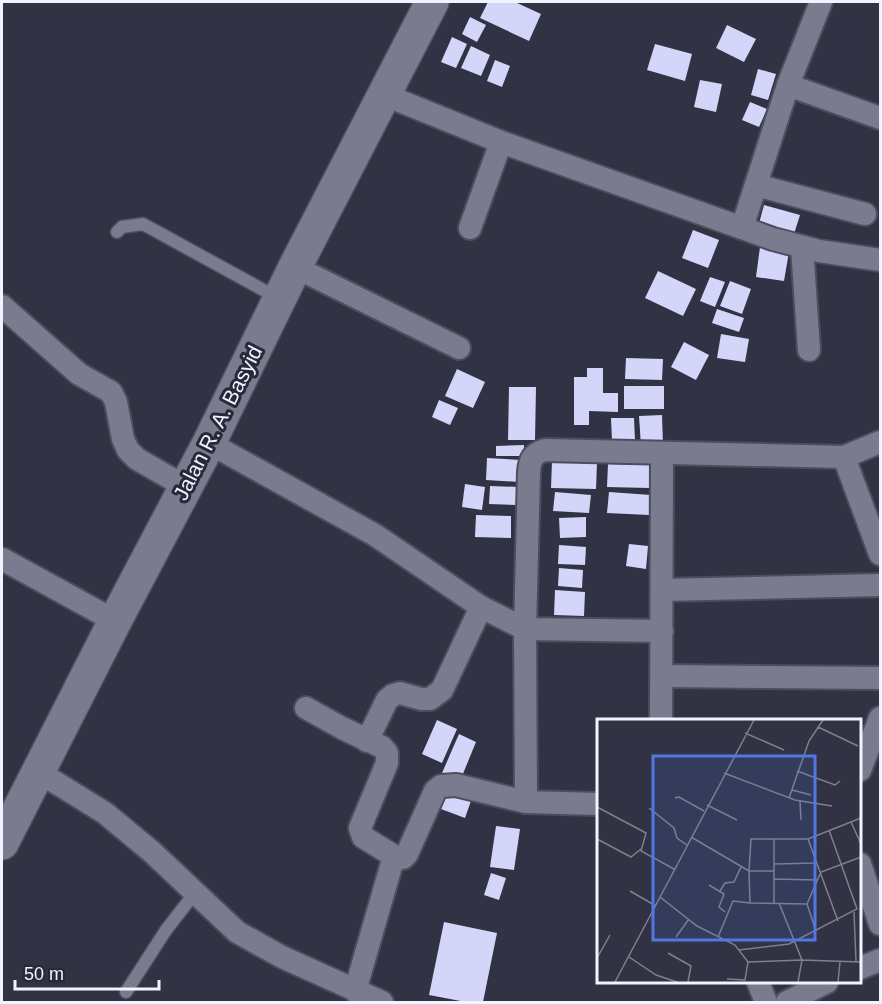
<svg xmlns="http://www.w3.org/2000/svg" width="882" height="1004" viewBox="0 0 882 1004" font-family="Helvetica,sans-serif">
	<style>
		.building { fill: #d4d6f9 }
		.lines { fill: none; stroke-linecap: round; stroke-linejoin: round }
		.service-casing { stroke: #4d4e5d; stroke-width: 15 }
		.minor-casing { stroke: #4d4e5d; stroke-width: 26 }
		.secondary-casing { stroke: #4d4e5d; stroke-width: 36 }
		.service { stroke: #7a7b8f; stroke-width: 12 }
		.minor { stroke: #7a7b8f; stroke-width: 22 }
		.secondary { stroke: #7a7b8f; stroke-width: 33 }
		.labels { text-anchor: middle; stroke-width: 6; stroke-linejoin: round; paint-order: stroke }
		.street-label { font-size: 21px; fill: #f2f3ff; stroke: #282839 }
		.inset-road { fill: none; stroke: #7e7f8f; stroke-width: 1.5 }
		.view { fill: #5277e2; fill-opacity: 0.15; stroke: #5277e2; stroke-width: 3 }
		.inset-edge { fill: none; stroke: #f2f3ff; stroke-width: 3 }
	</style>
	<rect width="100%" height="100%" fill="#313244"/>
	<g class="building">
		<polygon points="488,2 515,2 541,14 529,41 480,18"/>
		<polygon points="470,17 486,25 477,42 462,34"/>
		<polygon points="727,25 756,39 744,62 716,48"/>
		<polygon points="452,37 467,44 456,68 441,62"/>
		<polygon points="655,44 692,54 685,81 647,70"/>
		<polygon points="471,46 490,55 481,76 461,68"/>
		<polygon points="495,60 510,66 502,87 487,81"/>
		<polygon points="758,69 776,74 768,100 751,95"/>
		<polygon points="700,80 722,84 716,112 694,107"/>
		<polygon points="750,102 767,109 759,127 742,120"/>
		<polygon points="764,205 800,215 793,237 758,227"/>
		<polygon points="693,230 719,240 708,268 682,258"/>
		<polygon points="760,247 789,252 784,281 756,277"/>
		<polygon points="658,271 696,289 683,316 645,298"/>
		<polygon points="710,277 725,282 715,307 700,301"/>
		<polygon points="730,281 751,289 742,314 720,306"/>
		<polygon points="717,309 744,318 739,332 712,323"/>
		<polygon points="721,334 749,339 745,362 717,358"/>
		<polygon points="684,342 709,355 696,380 671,367"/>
		<polygon points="626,358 663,359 662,380 625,379"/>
		<polygon points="587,368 603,368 603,393 618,393 618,412 589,411 589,425 574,425 574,377 587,377"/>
		<polygon points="457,369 485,382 473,408 445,396"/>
		<rect x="624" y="386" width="40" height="23"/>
		<polygon points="509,387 536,387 535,440 508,440"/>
		<polygon points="439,400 458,408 450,425 432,417"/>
		<polygon points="662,415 663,445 641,446 639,416"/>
		<polygon points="611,418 634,418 635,441 612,441"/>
		<polygon points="524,445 524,456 496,456 496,446"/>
		<polygon points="487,458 521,460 520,482 486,480"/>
		<polygon points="552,461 597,463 596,489 551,488"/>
		<polygon points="608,464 649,465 649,488 607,487"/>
		<polygon points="465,484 485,487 482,510 462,507"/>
		<polygon points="490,486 519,487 518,505 489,504"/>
		<polygon points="555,492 591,495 589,513 553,511"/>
		<polygon points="609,492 651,495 649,515 607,513"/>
		<polygon points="476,515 511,516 511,538 475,537"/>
		<polygon points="586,517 586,537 560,538 559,518"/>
		<polygon points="629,544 648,546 646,569 626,566"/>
		<polygon points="559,545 586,547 585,565 558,564"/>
		<polygon points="559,568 583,570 582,588 558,586"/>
		<polygon points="555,590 585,592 584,616 554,615"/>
		<polygon points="437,720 457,729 442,763 422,754"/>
		<polygon points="459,734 476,742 460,781 442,773"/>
		<polygon points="449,789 472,798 465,818 441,809"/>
		<polygon points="496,826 520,829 514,870 490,867"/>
		<polygon points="491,873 506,878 499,900 484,895"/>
		<polygon points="444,922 497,933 483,1002 466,1002 429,995"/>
	</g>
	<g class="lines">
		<g class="service-casing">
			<g id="service">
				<polyline points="117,232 122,227 143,224 278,298"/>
				<polyline points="126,992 166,930 194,894"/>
			</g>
		</g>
		<g class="minor-casing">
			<g id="minor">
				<polyline points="788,85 880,118"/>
				<polyline points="385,95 501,142 773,239 819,251 880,260"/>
				<polyline points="756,185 865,214"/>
				<polyline points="470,228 501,142"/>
				<polyline points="742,228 788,85 821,2"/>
				<polyline points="802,247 809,350"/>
				<polyline points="295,267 459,348"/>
				<polyline points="2,306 79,374 111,392 116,402 123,439 128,450 137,459 186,487"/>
				<polyline points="209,443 375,535 481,607 525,629 526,802 598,804"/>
				<polyline points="844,457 880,554"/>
				<polyline points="2,559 115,621"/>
				<polyline points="662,590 880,585"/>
				<path d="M662,631L525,629L529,472C530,460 532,454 545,450L844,457L880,442"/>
				<polyline points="662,676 880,678"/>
				<polyline points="306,708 342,728 382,747 387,753 387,763 360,828 363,837 394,856"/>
				<polyline points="661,720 662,453"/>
				<polyline points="367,741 387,700 393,695 400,693 421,699 430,699 442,690 481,607"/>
				<polyline points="860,770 880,718"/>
				<polyline points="37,771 105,813 152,852 237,932 282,957 382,1002"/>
				<polyline points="860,864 880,924"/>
				<polyline points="860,968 880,960"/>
				<polyline points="758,982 766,1002"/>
				<polyline points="355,991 394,856 403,858 407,854 435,791 441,786 456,785 526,802"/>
				<polyline points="787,1002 827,982"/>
			</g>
		</g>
		<g class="secondary-casing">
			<polyline id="secondary" points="2,843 115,621 209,443 295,267 432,2"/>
		</g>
		<use href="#service" class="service"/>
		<use href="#minor" class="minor"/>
		<use href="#secondary" class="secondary"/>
	</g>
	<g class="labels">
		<g class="street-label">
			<text transform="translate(218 423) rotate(-63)" y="7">Jalan R. A. Basyid</text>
		</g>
	</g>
	<g transform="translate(597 719)">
		<rect width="264" height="264" fill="#313244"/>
		<path class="inset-road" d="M221,8L261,27M148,14L187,31M200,52L238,66L243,62M127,54L198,81L235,87M195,71L214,76M78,79L82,78L107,92M192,79L212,22L226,1M203,82L204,101M110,86L140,101M0,88L49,114L44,132L77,150M52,89L77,109L80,119L90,126M254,103L264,125M94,118L152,152L153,184L210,185L224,153L264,138M0,120L34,138L44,130M211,120L241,202M177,145L219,144M177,152H152L154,120H211L264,99M177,160L220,161M112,166L127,175L122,188L128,193M33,172L59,187M123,172L128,164L137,163L144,148M63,178L100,207L138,226L151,243L205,241L201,263M177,184V120M182,184L205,241L264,243M210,185L219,212M257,193L259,243M79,218L92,200M121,218L136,182L153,184M142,231L192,225L260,190L232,111M71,234L94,247L91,263M32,238L59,256L80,263M0,239L13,216M130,260L148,261L151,243M18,263L157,1M241,263L243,243"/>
		<path class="view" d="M56,37H218V221H56Z"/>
		<rect width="264" height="264" class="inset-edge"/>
	</g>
	<rect width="882" height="1004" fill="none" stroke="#f2f3ff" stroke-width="6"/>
	<path d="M15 980v9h144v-9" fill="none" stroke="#f2f3ff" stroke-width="3"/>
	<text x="24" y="980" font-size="18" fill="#f2f3ff" stroke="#282839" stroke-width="4.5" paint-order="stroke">50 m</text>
</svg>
